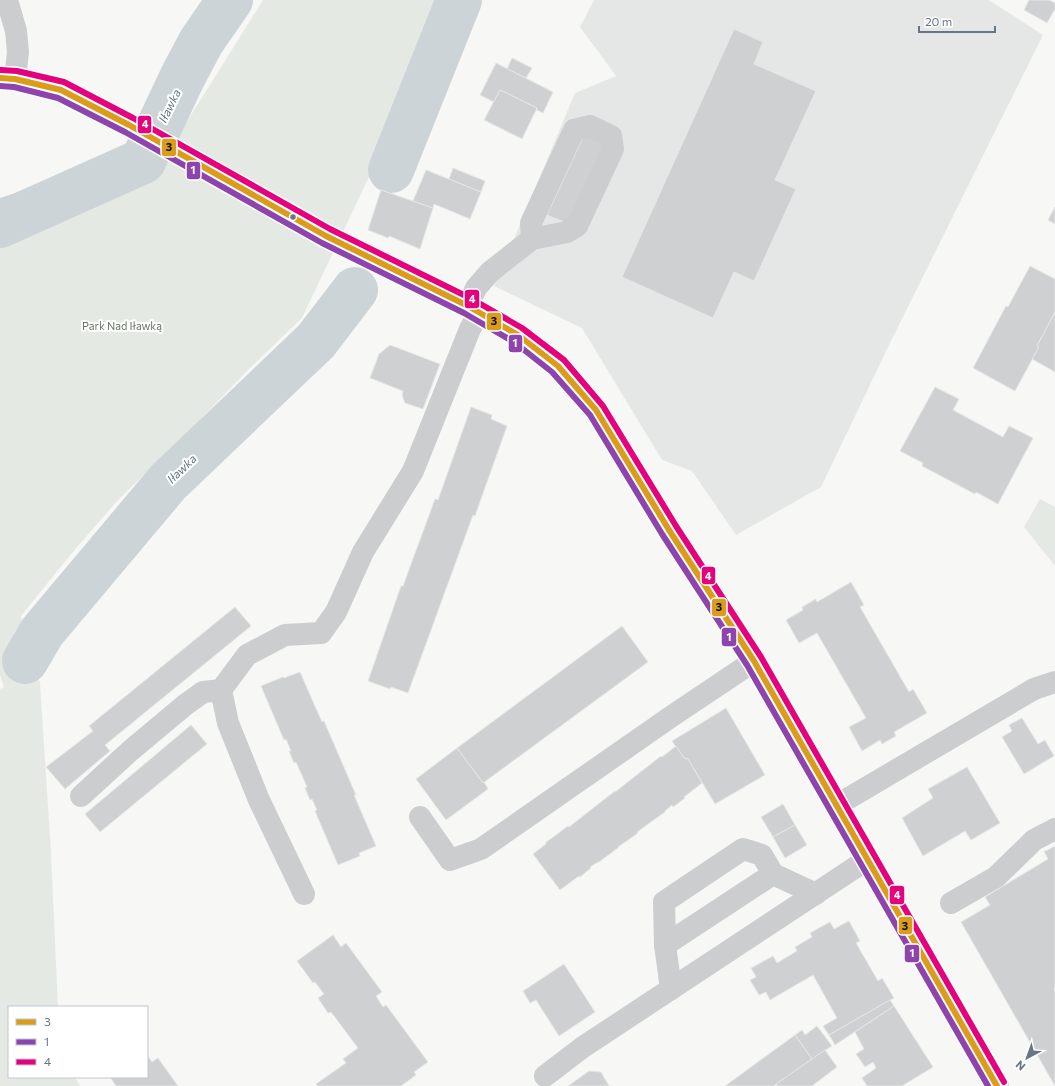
<svg xmlns="http://www.w3.org/2000/svg" width="1055" height="1086" viewBox="0 0 1055 1086" font-family="Commissioner,sans-serif">
	<style>
		.built { fill: #e5e7e7 }
		.green { fill: #e5e9e3 }
		.water { fill: #cdd4d7 }
		.lines { fill: none; stroke-linecap: round; stroke-linejoin: round }
		.river { stroke: #cdd4d7; stroke-width: 46 }
		.building { fill: #cfd0d1; stroke: #e6e6e6 }
		.major-casing { stroke: #d4d4d4; stroke-width: 24 }
		.minor { stroke: #cccdcf; stroke-width: 22 }
		.major { stroke: #e0e1e2; stroke-width: 22 }
		.bus-1-casing { stroke: #fff; stroke-width: 9 }
		.bus-2-casing { stroke: #fff; stroke-width: 9 }
		.bus-3-casing { stroke: #fff; stroke-width: 9 }
		.bus-1 { stroke: #da9c1b; stroke-width: 6 }
		.bus-2 { stroke: #8e44ad; stroke-width: 6 }
		.bus-3 { stroke: #e5007d; stroke-width: 6 }
		.bus-dot { fill: #677585; stroke: #fff; stroke-width: 1.5 }
		.labels { text-anchor: middle; stroke-width: 4; stroke-linejoin: round; paint-order: stroke }
		.park-label { font-size: 11px; fill: #657862; stroke: #fff }
		.water-label { font-size: 12px; font-style: italic; fill: #637681; stroke: #fff }
		.line-badge { stroke: #fff; stroke-width: 1.5 }
		.badge-label { font-size: 11px; text-anchor: middle; font-weight: bold; fill: #fff }
		.pale-badge-label { font-size: 11px; text-anchor: middle; font-weight: bold; fill: #111 }
	</style>
	<rect width="100%" height="100%" fill="#f7f7f6"/>
	<polygon class="built" points="594,0 989,0 1043,35 891,341 821,487 736,535 692,471 662,460 582,328 494,286 575,93 616,76 580,27"/>
	<g class="green">
		<polygon points="263,0 446,0 369,177 302,318 249,369 193,427 118,500 71,554 21,616 40,683 51,853 58,1007 9,1007 9,1077 75,1077 80,1086 0,1086 0,689 4,687 0,675 0,246 122,192 156,171"/>
		<polygon points="1040,499 1055,507 1055,566 1024,527"/>
	</g>
	<polygon class="water" points="132,155 156,171 122,192 0,246 0,198"/>
	<g class="lines">
		<g class="river">
			<polyline points="391,170 459,0"/>
			<polyline points="0,225 143,161 182,78 201,42 230,0"/>
			<polyline points="25,661 42,632 168,482 316,341 355,290"/>
		</g>
	</g>
	<g class="building">
		<polygon points="1029,0 1049,0 1055,3 1055,9 1047,23 1024,10"/>
		<polygon points="734,29 763,42 754,64 816,91 775,180 796,189 754,281 734,272 713,318 622,277"/>
		<polygon points="512,58 532,68 526,78 507,69"/>
		<polygon points="496,63 553,92 543,113 537,110 537,108 500,90 494,102 480,95"/>
		<polygon points="500,90 537,108 522,139 484,120"/>
		<polygon points="585,133 606,143 569,224 547,215"/>
		<polygon points="453,168 485,181 481,192 449,179"/>
		<polygon points="426,170 481,192 470,219 434,204 433,208 413,201"/>
		<polygon points="381,190 433,208 420,249 389,236 388,238 368,230"/>
		<polygon points="1055,207 1055,224 1048,220"/>
		<polygon points="1030,266 1055,279 1055,312 1037,346 1039,347 1015,391 973,368 1006,306 1008,307"/>
		<polygon points="1055,312 1055,372 1032,359 1039,347 1037,346"/>
		<polygon points="390,345 440,364 423,409 405,403 402,395 403,391 370,378 379,354"/>
		<polygon points="935,387 959,399 953,410 1003,437 1009,426 1033,438 998,504 976,492 975,494 922,466 923,463 900,451"/>
		<polygon points="471,407 492,415 491,419 507,426 475,516 473,515 408,693 391,687 390,689 368,681 401,586 403,586 435,499 438,500"/>
		<polygon points="851,582 864,605 860,607 909,692 913,689 927,713 894,732 896,736 882,744 880,740 862,751 849,727 866,718 817,633 799,643 786,620 803,610 802,607 816,599 817,602"/>
		<polygon points="235,607 251,626 105,745 110,751 65,789 46,767 93,731 89,726"/>
		<polygon points="622,626 648,662 483,783 457,748"/>
		<polygon points="300,672 322,722 324,721 356,795 354,795 376,846 359,853 360,856 338,865 315,811 317,810 312,799 310,800 305,788 307,787 296,762 294,763 289,751 291,751 286,739 284,740 261,686 283,677 284,678"/>
		<polygon points="726,708 765,775 715,804 688,759 684,758 672,741"/>
		<polygon points="1022,718 1038,744 1045,740 1054,756 1024,774 1002,737 1012,731 1009,725"/>
		<polygon points="191,725 207,744 100,832 85,814"/>
		<polygon points="676,746 684,758 688,759 702,783 684,797 685,798 673,807 672,805 665,811 665,812 637,832 638,833 618,847 619,847 599,862 598,862 590,867 591,868 580,877 579,876 560,890 533,854 546,844 545,843 568,826 569,827 615,791 615,792 661,756 662,757"/>
		<polygon points="457,748 483,783 484,782 488,789 446,820 416,779"/>
		<polygon points="967,767 1000,823 971,840 965,831 923,856 902,818 933,798 928,789"/>
		<polygon points="783,804 795,825 773,837 761,817"/>
		<polygon points="795,825 807,845 785,858 773,837"/>
		<polygon points="1055,846 1055,987 1054,990 1055,992 1055,1086 961,922 990,905 985,897 1048,859 1044,851 1046,850 1046,851"/>
		<polygon points="849,921 860,941 856,943 878,981 882,978 894,998 829,1035 823,1026 837,1018 813,975 770,1000 766,992 759,995 750,980 756,977 751,968 773,956 777,963 797,951 795,947 812,937 810,933 830,922 834,929"/>
		<polygon points="333,935 341,947 346,943 382,992 376,996 383,1007 386,1005 428,1062 414,1072 416,1075 401,1086 318,1086 316,1084 346,1063 343,1059 358,1048 331,1012 328,1013 318,998 324,994 315,982 313,983 297,961"/>
		<polygon points="564,964 595,1012 559,1036 536,1000 530,1003 523,991"/>
		<polygon points="890,1000 894,1006 835,1045 829,1035"/>
		<polygon points="894,1006 933,1067 902,1086 867,1086 862,1078 876,1068 873,1062 865,1067 856,1054 864,1049 855,1032"/>
		<polygon points="817,1026 832,1046 812,1059 795,1035 802,1030 805,1035"/>
		<polygon points="795,1035 812,1059 774,1086 725,1086"/>
		<polygon points="825,1050 837,1067 812,1086 777,1086 776,1084"/>
		<polygon points="147,1055 152,1062 158,1058 178,1086 116,1086 110,1077 147,1077"/>
		<polygon points="589,1071 601,1072 609,1086 568,1086"/>
	</g>
	<g class="lines">
		<g class="major-casing">
			<polyline id="major" points="0,78 15,79 61,90 129,125 326,236 468,306 518,335 558,366 596,410 669,530 754,661 997,1086"/>
		</g>
		<g class="minor">
			<polyline points="7,0 16,31 18,52 15,79"/>
			<polyline points="468,306 476,288 490,272 532,239 567,232 577,226 613,149 611,136 590,126 574,130 531,223 532,239"/>
			<polyline points="81,796 130,751 185,705 203,692 221,690"/>
			<polyline points="837,805 1034,689 1055,682"/>
			<polyline points="420,817 450,860 481,849 672,716 754,661"/>
			<polyline points="304,894 259,800 228,723 221,690 247,655 285,635 321,633 336,612 363,552 413,471 470,329 479,312"/>
			<polyline points="951,903 996,877 1034,840 1055,829"/>
			<polyline points="665,945 664,902 743,849 762,855 773,874"/>
			<polyline points="671,989 665,945 773,874 816,894"/>
			<polyline points="545,1076 583,1047 868,859"/>
		</g>
		<use href="#major" class="major"/>
		<g class="bus-1-casing">
			<polyline id="bus-1" points="0,78 15,79 61,90 129,125 326,236 468,306 518,335 558,366 596,410 669,530 754,661 997,1086"/>
		</g>
		<g class="bus-2-casing">
			<polyline id="bus-2" points="0,86 14,87 58,98 125,132 322,243 464,313 514,342 552,372 590,415 662,534 747,665 988,1086"/>
		</g>
		<g class="bus-3-casing">
			<polyline id="bus-3" points="1,70 17,71 64,82 133,118 330,229 472,299 522,328 564,360 603,406 676,526 761,657 1004,1082"/>
		</g>
		<use href="#bus-1" class="bus-1"/>
		<use href="#bus-2" class="bus-2"/>
		<use href="#bus-3" class="bus-3"/>
	</g>
	<circle class="bus-dot" cx="293" cy="217" r="3.5"/>
	<g class="labels">
		<g class="park-label">
			<text x="122" y="330">Park Nad Iławką</text>
		</g>
		<g class="water-label">
			<text transform="translate(170 106) rotate(-64)" y="4">Iławka</text>
			<text transform="translate(182 469) rotate(-44)" y="4">Iławka</text>
		</g>
	</g>
	<g class="line-badge">
		<rect x="137" y="115" width="15" height="19" rx="4" fill="#e5007d"/>
		<rect x="161" y="138" width="16" height="19" rx="4" fill="#da9c1b"/>
		<rect x="186" y="161" width="15" height="19" rx="4" fill="#8e44ad"/>
		<rect x="464" y="289" width="16" height="20" rx="4" fill="#e5007d"/>
		<rect x="486" y="312" width="16" height="19" rx="4" fill="#da9c1b"/>
		<rect x="508" y="334" width="15" height="19" rx="4" fill="#8e44ad"/>
		<rect x="701" y="566" width="15" height="19" rx="4" fill="#e5007d"/>
		<rect x="711" y="598" width="16" height="19" rx="4" fill="#da9c1b"/>
		<rect x="721" y="627" width="16" height="20" rx="4" fill="#8e44ad"/>
		<rect x="889" y="885" width="16" height="20" rx="4" fill="#e5007d"/>
		<rect x="898" y="916" width="15" height="19" rx="4" fill="#da9c1b"/>
		<rect x="904" y="944" width="16" height="19" rx="4" fill="#8e44ad"/>
	</g>
	<g class="badge-label">
		<text x="145" y="128">4</text>
		<text x="193" y="174">1</text>
		<text x="472" y="303">4</text>
		<text x="515" y="347">1</text>
		<text x="708" y="580">4</text>
		<text x="729" y="641">1</text>
		<text x="897" y="899">4</text>
		<text x="912" y="957">1</text>
	</g>
	<g class="pale-badge-label">
		<text x="169" y="151">3</text>
		<text x="494" y="325">3</text>
		<text x="719" y="611">3</text>
		<text x="905" y="930">3</text>
	</g>
	<rect x="8" y="1006" width="140" height="72" fill="#ffffff" stroke="#c2c8ce"/>
	<rect x="16" y="1019" width="20" height="6" fill="#da9c1b" stroke="#c2c8ce"/>
	<text x="44" y="1026" font-size="12" fill="#677585">3</text>
	<rect x="16" y="1039" width="20" height="6" fill="#8e44ad" stroke="#c2c8ce"/>
	<text x="44" y="1046" font-size="12" fill="#677585">1</text>
	<rect x="16" y="1059" width="20" height="6" fill="#e5007d" stroke="#c2c8ce"/>
	<text x="44" y="1066" font-size="12" fill="#677585">4</text>
	<g transform="translate(1027 1058) rotate(221)" stroke="#ffffff" stroke-width="3" paint-order="stroke">
	<path d="M0-3L7 15L0 10L-7 15Z" fill="#677585"/>
	<text y="-6" font-size="11" font-weight="bold" text-anchor="middle" fill="#677585">N</text>
	</g>
	<path d="M919 26v6h76v-6" fill="none" stroke="#677585" stroke-width="2"/>
	<text x="925" y="26" font-size="12" fill="#677585" stroke="#ffffff" stroke-width="3" paint-order="stroke">20 m</text>
</svg>
